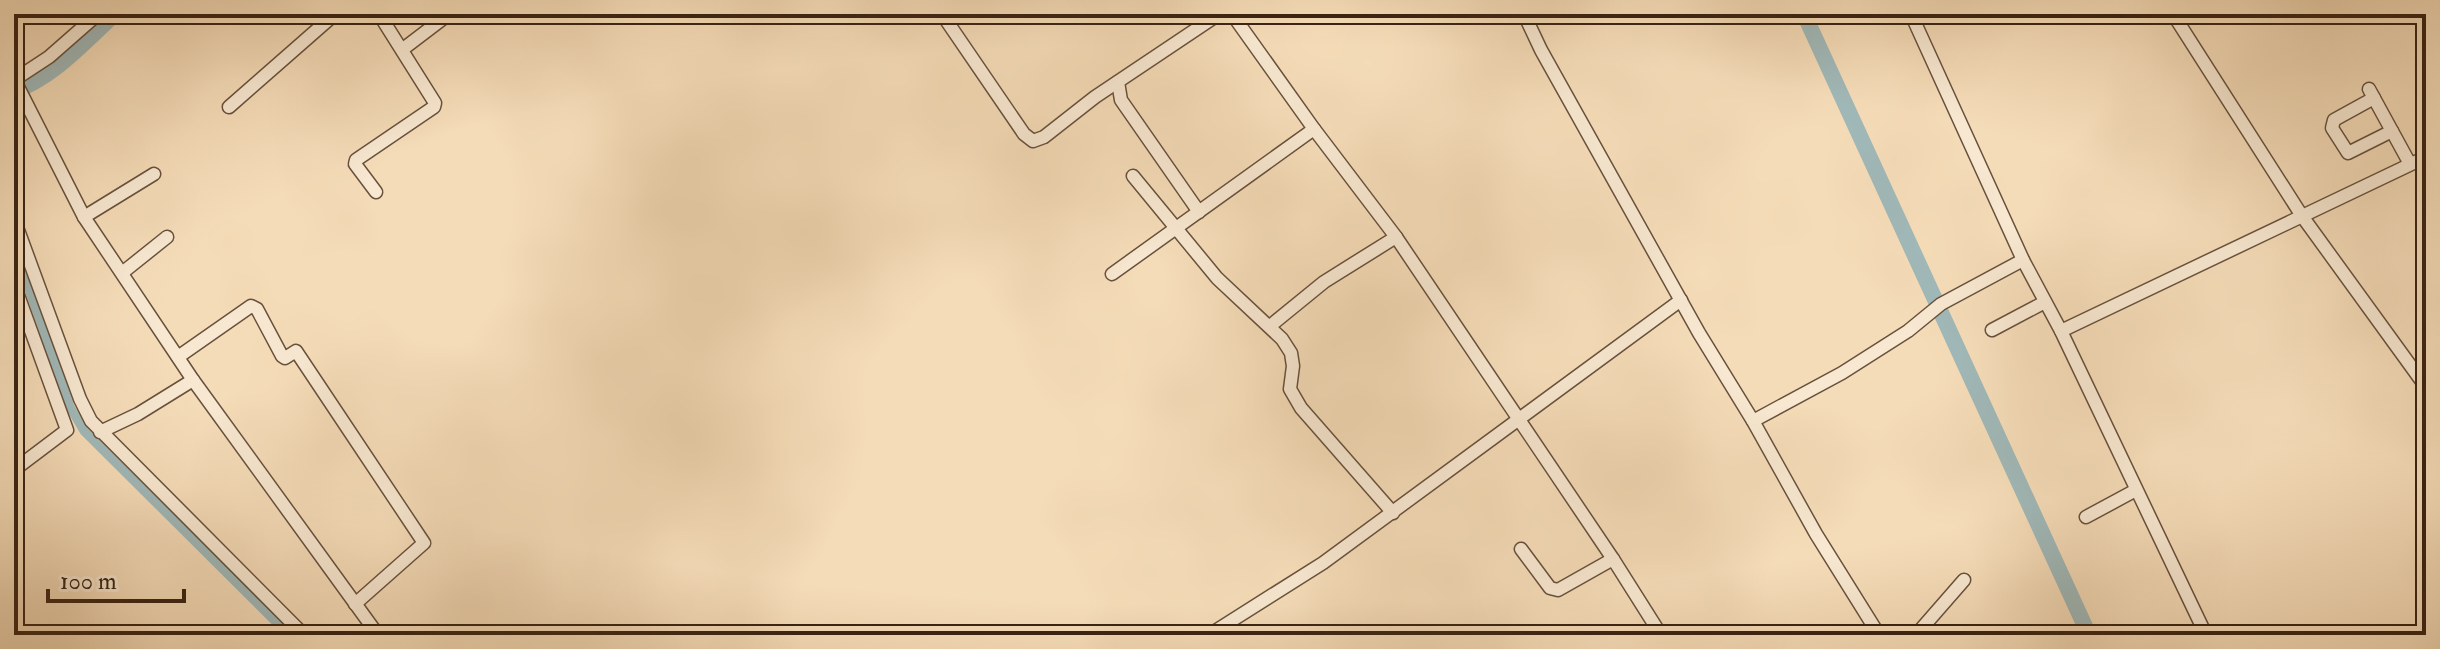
<svg xmlns="http://www.w3.org/2000/svg" width="2440" height="649" viewBox="0 0 2440 649" font-family="'IM FELL Double Pica',serif">
	<style>
		.lines { fill: none; stroke-linecap: round; stroke-linejoin: round }
		.canal { stroke: #a0b9b9; stroke-width: 9 }
		.river { stroke: #a0b9b9; stroke-width: 16 }
		.minor-casing { stroke: #68513c; stroke-width: 15 }
		.minor { stroke: #f8e8d1; stroke-width: 12 }
	</style>
	<rect width="100%" height="100%" fill="#f5dcb8"/>
	<filter id="stains"><feTurbulence type="fractalNoise" baseFrequency=".0025" numOctaves="4"/><feColorMatrix values="0 0 0 0 .2 0 0 0 0 .09 0 0 0 0 .02 0 0 0 .5 -.17"/></filter>
	<radialGradient id="worn" r=".72"><stop offset=".6" stop-color="#630" stop-opacity="0"/><stop offset="1" stop-color="#630" stop-opacity=".3"/></radialGradient>
	<g class="lines">
		<polyline class="canal" points="14,246 70,407 84,431 289,635"/>
		<g class="river">
			<polyline points="1804,14 2089,635"/>
			<path d="M14,91C53,78 85,41 115,14"/>
		</g>
		<g class="minor-casing">
			<g id="minor">
				<polyline points="942,14 1024,134 1033,141 1044,137 1095,97 1219,14"/>
				<polyline points="1232,14 1314,129 1396,237 1613,559 1661,635"/>
				<polyline points="1524,14 1541,50 1699,333 1753,421 1816,534 1879,635"/>
				<polyline points="1911,14 2023,260 2061,331 2206,635"/>
				<polyline points="2173,14 2302,216 2426,387"/>
				<polyline points="403,49 449,14"/>
				<polyline points="14,79 84,217 193,380 378,635"/>
				<polyline points="14,80 49,57 98,14"/>
				<polyline points="1118,82 1121,100 1199,212"/>
				<polyline points="2369,89 2410,164"/>
				<polyline points="2374,98 2334,120 2332,128 2348,153 2392,131"/>
				<polyline points="229,107 335,14"/>
				<polyline points="1133,176 1217,278 1282,339 1291,353 1293,366 1290,389 1301,408 1393,513"/>
				<polyline points="376,192 355,164 356,160 434,107 435,103 379,14"/>
				<polyline points="84,217 154,174"/>
				<polyline points="14,219 80,399 91,421 304,635"/>
				<polyline points="122,273 167,237"/>
				<polyline points="1112,274 1314,129"/>
				<polyline points="14,284 67,430 14,470"/>
				<polyline points="1270,326 1324,282 1396,237"/>
				<polyline points="1992,330 2045,302"/>
				<polyline points="2061,331 2426,157"/>
				<polyline points="178,357 251,306 257,309 282,356 285,358 296,351 424,543 355,604"/>
				<polyline points="1753,421 1842,373 1908,331 1941,304 2023,260"/>
				<polyline points="100,432 138,414 193,380"/>
				<polyline points="2086,517 2136,490"/>
				<polyline points="1521,549 1550,588 1558,590 1613,559"/>
				<polyline points="1209,635 1323,563 1681,300"/>
				<polyline points="1916,635 1964,580"/>
			</g>
		</g>
		<use href="#minor" class="minor"/>
	</g>
	<rect width="2440" height="649" fill="none" stroke="#f5dcb8" stroke-width="48"/>
	<rect x="16" y="16" width="2408" height="617" fill="none" stroke="#392312" stroke-width="4"/>
	<rect x="24" y="24" width="2392" height="601" fill="none" stroke="#392312" stroke-width="2"/>
	<path d="M48 589v12h136v-12" fill="none" stroke="#392312" stroke-width="4"/>
	<text x="60" y="589" font-size="24" fill="#392312" stroke="#f8e8d1" stroke-width="6" paint-order="stroke">100 m</text>
	<rect width="100%" height="100%" filter="url(#stains)"/>
	<rect width="100%" height="100%" fill="url(#worn)"/>
</svg>
